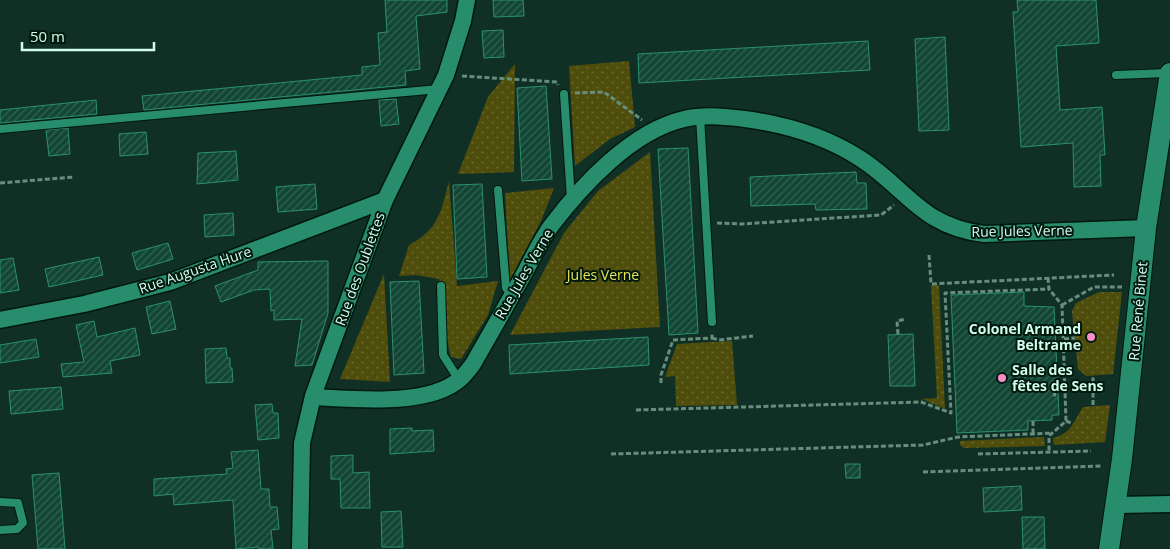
<svg xmlns="http://www.w3.org/2000/svg" width="1170" height="549" viewBox="0 0 1170 549" font-family="'Open Sans',sans-serif">
	<style>
		.green { fill: url(#green-dots) }
		.building { fill: url(#building-hatch); stroke: #2b9070 }
		.lines { fill: none; stroke-linecap: round; stroke-linejoin: round }
		.service-casing { stroke: #00180e; stroke-width: 10 }
		.minor-casing { stroke: #00180e; stroke-width: 19 }
		.tertiary-casing { stroke: #00180e; stroke-width: 22 }
		.path { stroke: #678d7e; stroke-width: 3; stroke-dasharray: 5 2.5; stroke-linecap: butt }
		.service { stroke: #278d6d; stroke-width: 8 }
		.minor { stroke: #278d6d; stroke-width: 16 }
		.tertiary { stroke: #278d6d; stroke-width: 20 }
		.poi-dot { fill: #fa8fc8; stroke: #00180e; stroke-width: 2 }
		.labels { text-anchor: middle; stroke-width: 4; stroke-linejoin: round; paint-order: stroke }
		.street-label { font-size: 14px; fill: #d1feeb; stroke: #00180e }
		.park-label { font-size: 14px; fill: #e7e353; stroke: #00180e }
		.poi-label { font-size: 14px; font-weight: bold; fill: #d1feeb; stroke: #00180e; text-anchor: end }
	</style>
	<defs>
		<pattern id="green-dots" width="8" height="8" patternUnits="userSpaceOnUse" patternTransform="scale(1.25)"><rect width="8" height="8" fill="#4f4d0b"/><path d="M2 2h.1M6 6h.1" fill="none" stroke="#67682f" stroke-width="1.8" stroke-linecap="round"/></pattern>
		<pattern id="building-hatch" width="6" height="6" patternUnits="userSpaceOnUse" patternTransform="scale(1.25)"><rect width="6" height="6" fill="#114635"/><path d="M-1 1l2-2M0 6l6-6M5 7l2-2" fill="none" stroke="#336252"/></pattern>
	</defs>
	<rect width="100%" height="100%" fill="#113025"/>
	<g class="green">
		<polygon points="629,61 635,127 610,139 575,166 569,66"/>
		<polygon points="515,64 514,172 458,174 488,97"/>
		<polygon points="650,152 660,327 510,335 564,233 598,191"/>
		<path d="M449,181L457,286L498,281L488,315L461,359L451,357C444,331 445,305 439,279L416,275L399,276L409,245C439,229 441,212 449,181Z"/>
		<polygon points="554,188 541,221 510,280 505,193"/>
		<polygon points="384,274 390,382 340,379"/>
		<polygon points="931,285 939,285 945,409 922,399 937,398"/>
		<polygon points="1099,292 1122,292 1113,374 1086,376 1078,369 1072,311 1076,303"/>
		<polygon points="732,341 737,405 676,406 675,376 665,377 677,344"/>
		<path d="M1110,405L1105,442L1054,445L1053,438C1071,434 1074,421 1083,407Z"/>
		<polygon points="1044,437 1045,446 964,448 960,445 960,441"/>
	</g>
	<g class="building">
		<polygon points="385,0 447,0 447,12 416,16 420,69 405,71 406,85 144,110 142,96 362,75 362,67 380,65 378,33 387,32"/>
		<polygon points="493,0 523,0 524,16 494,17"/>
		<polygon points="1017,0 1096,0 1099,43 1056,46 1060,110 1102,107 1105,155 1100,155 1101,186 1074,187 1073,143 1021,147 1013,12 1018,12"/>
		<polygon points="503,30 504,57 484,58 482,31"/>
		<polygon points="945,37 949,130 919,131 915,39"/>
		<polygon points="868,41 870,70 639,83 638,54"/>
		<polygon points="546,86 552,179 522,181 517,88"/>
		<polygon points="396,99 399,124 381,126 379,100"/>
		<polygon points="96,100 97,114 0,123 0,110"/>
		<polygon points="68,128 70,154 49,156 46,130"/>
		<polygon points="146,132 148,154 120,156 119,134"/>
		<polygon points="688,148 698,333 669,335 658,149"/>
		<polygon points="236,151 238,180 197,184 198,153"/>
		<polygon points="856,172 857,183 866,183 867,209 816,210 815,204 751,206 750,177"/>
		<polygon points="315,184 317,209 278,212 276,187"/>
		<polygon points="482,184 487,277 457,279 453,185"/>
		<polygon points="233,213 234,235 205,237 204,215"/>
		<polygon points="168,243 173,259 137,270 132,253"/>
		<polygon points="99,257 103,275 49,287 45,269"/>
		<polygon points="13,258 19,290 0,293 0,260"/>
		<polygon points="328,261 328,313 312,365 295,366 302,319 274,320 274,310 271,311 270,289 254,290 221,302 215,286 258,270 258,262"/>
		<polygon points="419,281 424,373 394,375 390,282"/>
		<polygon points="1024,292 1024,306 1054,307 1059,415 1052,415 1052,420 1028,421 1028,430 957,433 951,295"/>
		<polygon points="170,301 176,329 152,334 146,307"/>
		<polygon points="94,321 97,337 135,328 140,355 110,361 112,373 63,377 61,364 84,362 76,325"/>
		<polygon points="913,334 915,386 890,386 888,335"/>
		<polygon points="648,337 649,365 510,374 509,345"/>
		<polygon points="36,339 39,357 0,363 0,345"/>
		<polygon points="226,348 227,358 230,358 230,368 232,368 233,382 206,383 205,349"/>
		<polygon points="61,387 63,409 11,414 9,391"/>
		<polygon points="272,404 273,413 278,413 279,438 258,440 255,405"/>
		<polygon points="412,428 412,431 433,430 434,451 390,454 390,429"/>
		<polygon points="258,450 261,489 269,489 270,507 277,507 279,529 271,530 273,549 259,549 259,547 236,549 233,500 174,505 173,494 154,496 154,479 227,474 226,469 233,468 231,452"/>
		<polygon points="353,455 353,473 369,472 370,508 341,508 340,479 331,479 331,456"/>
		<polygon points="845,464 860,464 860,478 846,478"/>
		<polygon points="59,473 65,549 38,549 32,475"/>
		<polygon points="1021,486 1022,510 984,512 983,488"/>
		<polygon points="401,511 403,547 382,547 381,512"/>
		<polygon points="1022,517 1044,517 1045,549 1023,549"/>
	</g>
	<g class="lines">
		<g class="service-casing">
			<g id="service">
				<polyline points="1116,75 1168,73"/>
				<polyline points="564,94 571,199"/>
				<polyline points="700,117 712,322"/>
				<polyline points="0,129 439,89"/>
				<polyline points="498,190 506,288 512,295"/>
				<polyline points="441,286 443,355 459,380"/>
				<polyline points="0,502 18,503 23,523 17,529 0,530"/>
			</g>
		</g>
		<g class="minor-casing">
			<g id="minor">
				<polyline points="0,320 84,304 170,282 385,200"/>
				<path d="M313,397C353,399 429,407 460,379C465,375 469,369 473,364C490,334 508,303 525,272C533,257 541,240 551,226C582,185 632,131 684,119C706,114 730,117 752,120C791,126 827,137 861,159C907,189 922,227 984,234L1146,228"/>
				<polyline points="1117,505 1170,504"/>
				<polyline points="300,549 302,443 313,396 385,200 446,75 463,21 467,0"/>
			</g>
		</g>
		<g class="tertiary-casing">
			<polyline id="tertiary" points="1109,549 1122,459 1146,228 1170,73"/>
		</g>
		<g class="path">
			<polyline points="462,76 557,82 558,85"/>
			<polyline points="575,93 604,92 642,120"/>
			<polyline points="0,183 74,177"/>
			<polyline points="717,223 742,224 881,215 894,205"/>
			<polyline points="929,255 931,284 1114,275"/>
			<polyline points="1048,278 1049,289 1062,305 1066,421 1049,436 1049,452"/>
			<polyline points="1062,305 1094,287 1122,287"/>
			<polyline points="898,334 897,321 906,319"/>
			<polyline points="712,338 719,340 753,336"/>
			<polyline points="1064,339 1075,338"/>
			<polyline points="661,383 661,375 673,340 712,338 712,333"/>
			<polyline points="1051,387 1054,387 1055,399"/>
			<polyline points="1093,405 1093,376"/>
			<polyline points="636,410 921,402 951,413 945,293 1049,289"/>
			<polyline points="1033,421 1033,434"/>
			<polyline points="1066,421 1073,424"/>
			<polyline points="611,454 923,445 958,437 1053,433"/>
			<polyline points="978,454 1091,451"/>
			<polyline points="923,472 1102,466"/>
		</g>
		<use href="#service" class="service"/>
		<use href="#minor" class="minor"/>
		<use href="#tertiary" class="tertiary"/>
	</g>
	<g class="poi-dot">
		<circle cx="1091" cy="337" r="5"/>
		<circle cx="1002" cy="378" r="5"/>
	</g>
	<g class="labels">
		<g class="street-label">
			<text transform="translate(1022 231) rotate(-1)" y="5">Rue Jules Verne</text>
			<text transform="translate(360 269) rotate(-70)" y="5">Rue des Oublettes</text>
			<text transform="translate(195 270) rotate(-19)" y="5">Rue Augusta Hure</text>
			<text transform="translate(524 274) rotate(-60)" y="5">Rue Jules Verne</text>
			<text transform="translate(1138 311) rotate(-85)" y="5">Rue René Binet</text>
		</g>
		<g class="park-label">
			<text x="603" y="280">Jules Verne</text>
		</g>
		<g class="poi-label">
			<text x="1081" y="334">Colonel Armand<tspan x="1081" dy="16">Beltrame</tspan></text>
			<text x="1012" y="375" text-anchor="start">Salle des<tspan x="1012" dy="16">fêtes de Sens</tspan></text>
		</g>
	</g>
	<path d="M22 42v8h132v-8" fill="none" stroke="#d1feeb" stroke-width="2.5"/>
	<text x="30" y="42" font-size="15" fill="#d1feeb" stroke="#00180e" stroke-width="4" paint-order="stroke">50 m</text>
</svg>
